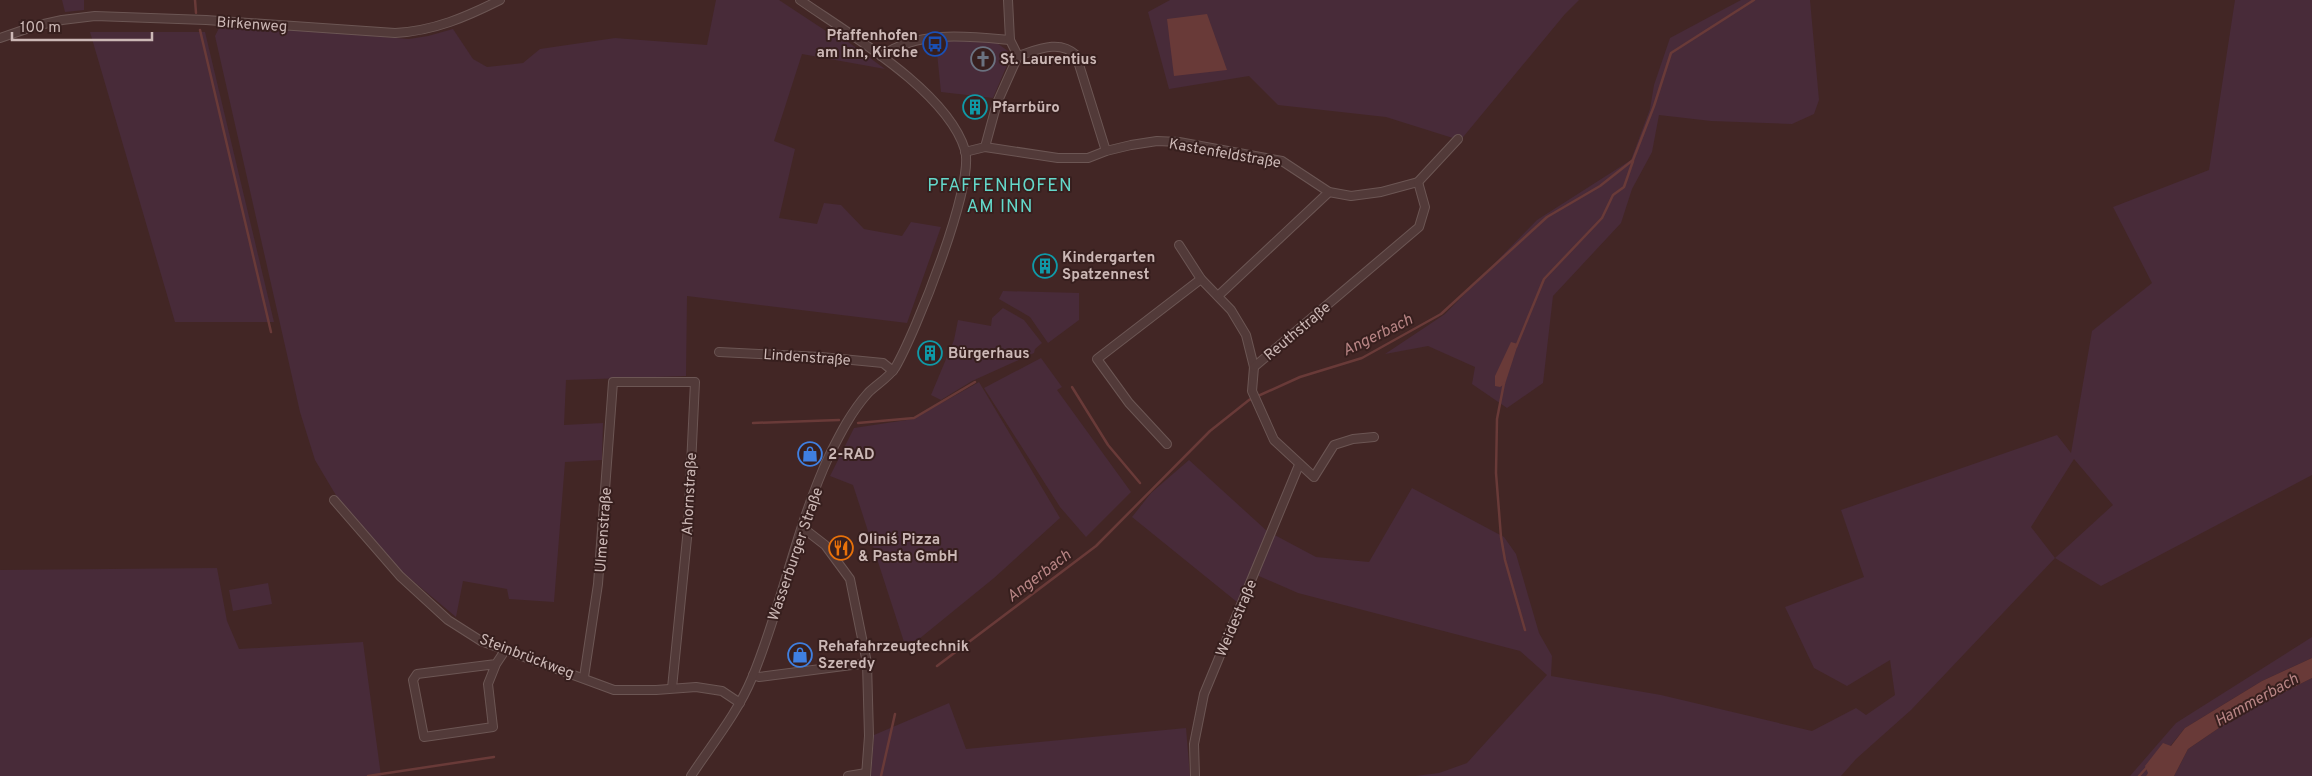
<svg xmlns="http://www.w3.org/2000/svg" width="2312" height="776" viewBox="0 0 2312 776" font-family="Overpass,sans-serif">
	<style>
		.green { fill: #482b39; fill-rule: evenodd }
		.water { fill: #693a38 }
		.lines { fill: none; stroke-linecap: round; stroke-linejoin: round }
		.stream { stroke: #693a38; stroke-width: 2.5 }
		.minor-casing { stroke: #6c5654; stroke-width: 10 }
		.minor { stroke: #523a39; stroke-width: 8 }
		.labels { text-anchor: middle; stroke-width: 4; stroke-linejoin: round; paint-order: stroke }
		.street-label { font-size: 15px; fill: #ccb8b6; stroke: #371f1e }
		.poi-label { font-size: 15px; font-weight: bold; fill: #ccb8b6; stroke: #371f1e; text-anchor: start }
		.water-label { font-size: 16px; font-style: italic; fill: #b88585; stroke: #371f1e }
		.quarter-label { font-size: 18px; letter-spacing: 1px; fill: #64d9cb; stroke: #371f1e }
	</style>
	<rect width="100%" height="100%" fill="#422625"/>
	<g class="green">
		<polygon points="62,0 84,0 84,10 65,12"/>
		<polygon points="716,0 779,0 829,33 840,36 885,69 802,54 774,141 795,149 779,218 817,224 824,203 841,205 864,229 902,236 911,222 941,227 907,323 687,296 686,376 566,380 564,425 603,423 602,460 565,462 554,602 509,599 507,589 463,581 456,617 401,571 337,497 315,460 300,412 215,36 220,26 231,25 409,39 428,36 453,29 473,59 487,67 523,63 540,49 615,38 707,45"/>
		<polygon points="1170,0 1579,0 1565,14 1459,142 1456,139 1386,117 1278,105 1249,76 1169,89 1148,12"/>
		<polygon points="1741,0 1810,0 1819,100 1814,114 1792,124 1711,121 1659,115 1652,152 1632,189 1621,223 1553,296 1543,383 1507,408 1472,384 1475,367 1428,346 1385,354 1445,314 1537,220 1631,160 1650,109 1654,85 1670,38"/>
		<path d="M2235,0H2312V475L2101,586L2055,558L1911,710L1856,759L1841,776H1415L1439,773L1467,763L1547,675L1520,651L1298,593L1252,573L1237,602L1132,517L1151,493L1189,460L1267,531L1316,557L1369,562L1412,488L1504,537L1516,554L1539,633L1552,656L1551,676L1661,695L1812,731L1856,708L1866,715L1895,695L1890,660L1847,686L1814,668L1785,607L1864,577L1841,510L2057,435L2071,453L2092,331L2152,283L2113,207L2209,170ZM2074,459L2113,505L2055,558L2031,527Z"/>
		<polygon points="90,32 205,32 274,322 175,322"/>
		<polygon points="948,39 994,41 1008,51 1008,63 993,98 941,92 937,53"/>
		<polygon points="1003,291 1079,293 1079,320 1048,343 1030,317 999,299"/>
		<polygon points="1003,308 1024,320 1042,343 1035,349 1034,353 972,381 941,400 931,395 954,340 958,320 991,326 992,318"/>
		<polygon points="1041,358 1062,387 1057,390 1131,492 1086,537 1060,507 984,388"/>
		<polygon points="979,382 1060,518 994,578 919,639 905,645 853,485 830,476 854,428 913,419"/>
		<polygon points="217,568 227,621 239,649 363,642 381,776 0,776 0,570"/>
		<polygon points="268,583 272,604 233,611 229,590"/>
		<polygon points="2312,637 2312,658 2262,681 2185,728 2146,776 2130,776 2176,723"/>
		<polygon points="2312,678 2312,776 2174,776 2188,749 2238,715"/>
		<polygon points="949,703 966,749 1186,728 1190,776 871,776 874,735"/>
	</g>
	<g class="water">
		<polygon points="1207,14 1227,70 1174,76 1167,19"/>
		<polygon points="1511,342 1518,344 1505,384 1500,387 1495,386 1495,376"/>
		<polygon points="2312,658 2312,678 2238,715 2188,749 2174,776 2146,776 2148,773 2145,766 2163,743 2171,746 2185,728 2262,681"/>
	</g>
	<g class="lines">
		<g class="stream">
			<polyline points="195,0 196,13"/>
			<polyline points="200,30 271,332"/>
			<polyline points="1516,347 1544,279 1602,218 1613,195 1624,187 1633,161"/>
			<polyline points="1504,383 1497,419 1496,473 1501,537 1505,560 1525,630"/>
			<polyline points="1072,387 1108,445 1140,483"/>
			<polyline points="753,423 839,420"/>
			<polyline points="858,423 914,418 975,382"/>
			<polyline points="937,666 1096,546 1210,431 1249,400 1300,377 1362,358 1441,314 1547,217 1600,186 1633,160 1654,106 1671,53 1754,0"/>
			<polyline points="368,776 494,757"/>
			<polyline points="881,776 895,714"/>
			<polyline points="2139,776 2148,766"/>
		</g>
		<g class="minor-casing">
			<g id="minor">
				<path d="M0,38L35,26L62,20L95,16L206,20L395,33C434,31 466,17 500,0"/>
				<path d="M881,56C919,30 967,36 1010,40"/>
				<path d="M1018,56C1037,50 1059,39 1076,55L1106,151"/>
				<polyline points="985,147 997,103 1018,56 1010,40 1008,0"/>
				<polyline points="965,152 985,147 1058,158 1088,158 1106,151 1131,145 1157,141 1179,142 1282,161 1329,192 1351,196 1381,192 1418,182 1458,139"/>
				<polyline points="1179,245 1201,279 1231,310 1246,335 1254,367 1252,391 1274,440 1314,477 1334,445 1353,439 1374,437"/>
				<polyline points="1218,296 1329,192"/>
				<polyline points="719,352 821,357 883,363 893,371"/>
				<polyline points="1254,367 1419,227 1425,207 1418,182"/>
				<polyline points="1167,444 1129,403 1097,359 1201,279"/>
				<polyline points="334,500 400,576 448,620 481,641 614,690 656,690 696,687 722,691 740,703"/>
				<polyline points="803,528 825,545 850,579 867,663 869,736 866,776"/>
				<polyline points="496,664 488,684 493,727 424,737 413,680 417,674 496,664 506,649"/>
				<polyline points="753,675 759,677 867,663"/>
				<polyline points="584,677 598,584 613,382 695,382 688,528 672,688"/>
				<path d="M691,776C712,744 737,714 752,678C782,606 796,527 829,456C840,434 851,412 868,393C876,385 888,378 895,368C915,334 975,185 965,150C947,91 849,34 800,0"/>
				<polyline points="848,776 866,773"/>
				<polyline points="1195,776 1194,744 1204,694 1299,465"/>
			</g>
		</g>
		<use href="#minor" class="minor"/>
	</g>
	<defs>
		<g id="bus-ring" transform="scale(1.25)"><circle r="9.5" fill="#371f1e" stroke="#1a4fb4" stroke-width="1.5"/><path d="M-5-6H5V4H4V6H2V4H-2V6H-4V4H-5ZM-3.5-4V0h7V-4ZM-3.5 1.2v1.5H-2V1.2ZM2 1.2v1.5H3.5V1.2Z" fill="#1a4fb4"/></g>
		<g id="church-ring" transform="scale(1.25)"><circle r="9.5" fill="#371f1e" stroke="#6b7280" stroke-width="1.5"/><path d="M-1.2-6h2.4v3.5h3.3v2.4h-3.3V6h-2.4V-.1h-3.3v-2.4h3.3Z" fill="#6b7280"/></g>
		<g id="building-ring" transform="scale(1.25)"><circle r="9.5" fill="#371f1e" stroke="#0f9aa8" stroke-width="1.5"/><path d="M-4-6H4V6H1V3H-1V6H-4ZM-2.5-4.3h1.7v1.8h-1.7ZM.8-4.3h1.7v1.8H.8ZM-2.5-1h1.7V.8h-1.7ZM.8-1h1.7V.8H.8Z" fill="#0f9aa8"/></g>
		<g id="shop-ring" transform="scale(1.25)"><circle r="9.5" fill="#371f1e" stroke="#3f7fe0" stroke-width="1.5"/><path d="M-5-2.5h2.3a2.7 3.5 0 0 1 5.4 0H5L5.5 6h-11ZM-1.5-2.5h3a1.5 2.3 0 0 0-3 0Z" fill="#3f7fe0"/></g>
		<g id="restaurant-ring" transform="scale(1.25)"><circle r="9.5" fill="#371f1e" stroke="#e8710a" stroke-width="1.5"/><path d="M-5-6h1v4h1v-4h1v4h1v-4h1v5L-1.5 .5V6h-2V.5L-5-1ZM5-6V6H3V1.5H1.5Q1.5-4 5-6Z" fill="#e8710a"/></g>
	</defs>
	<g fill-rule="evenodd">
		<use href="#bus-ring" x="935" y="44"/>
		<use href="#church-ring" x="983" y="59"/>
		<use href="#building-ring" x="975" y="107"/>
		<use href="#building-ring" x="1045" y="266"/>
		<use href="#building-ring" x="930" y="353"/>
		<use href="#shop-ring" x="810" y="454"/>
		<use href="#restaurant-ring" x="841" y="548"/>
		<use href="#shop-ring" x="800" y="655"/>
	</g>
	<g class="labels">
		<g class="street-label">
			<text transform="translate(252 24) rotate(4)" y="5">Birkenweg</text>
			<text transform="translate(1225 153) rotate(10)" y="5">Kastenfeldstraße</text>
			<text transform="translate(1297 331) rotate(-40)" y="5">Reuthstraße</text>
			<text transform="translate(807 357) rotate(4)" y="5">Lindenstraße</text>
			<text transform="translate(689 494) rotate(-87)" y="5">Ahornstraße</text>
			<text transform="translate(603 530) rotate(-86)" y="5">Ulmenstraße</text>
			<text transform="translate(795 554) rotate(-71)" y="5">Wasserburger Straße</text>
			<text transform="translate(1236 618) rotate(-67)" y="5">Weidestraße</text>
			<text transform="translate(527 656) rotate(21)" y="5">Steinbrückweg</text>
		</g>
		<g class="poi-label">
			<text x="918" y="40" text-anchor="end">Pfaffenhofen<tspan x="918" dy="17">am Inn, Kirche</tspan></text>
			<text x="1000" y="64">St. Laurentius</text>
			<text x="992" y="112">Pfarrbüro</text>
			<text x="1062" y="262">Kindergarten<tspan x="1062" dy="17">Spatzennest</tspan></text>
			<text x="948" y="358">Bürgerhaus</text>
			<text x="828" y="459">2-RAD</text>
			<text x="858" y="544">Olini´s Pizza<tspan x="858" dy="17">&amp; Pasta GmbH</tspan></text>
			<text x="818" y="651">Rehafahrzeugtechnik<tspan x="818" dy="17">Szeredy</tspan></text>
		</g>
		<g class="water-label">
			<text transform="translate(1377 334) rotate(-26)" y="6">Angerbach</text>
			<text transform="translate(1038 575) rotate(-37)" y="6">Angerbach</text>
			<text transform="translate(2256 699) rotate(-29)" y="6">Hammerbach</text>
		</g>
		<g class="quarter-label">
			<text x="1000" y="191">PFAFFENHOFEN<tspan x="1000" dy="21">AM INN</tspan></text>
		</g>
	</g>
	<path d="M12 32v8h140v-8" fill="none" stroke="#ccb8b6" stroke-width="2.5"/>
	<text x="20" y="32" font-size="15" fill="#ccb8b6" stroke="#371f1e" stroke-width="4" paint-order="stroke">100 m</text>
</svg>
